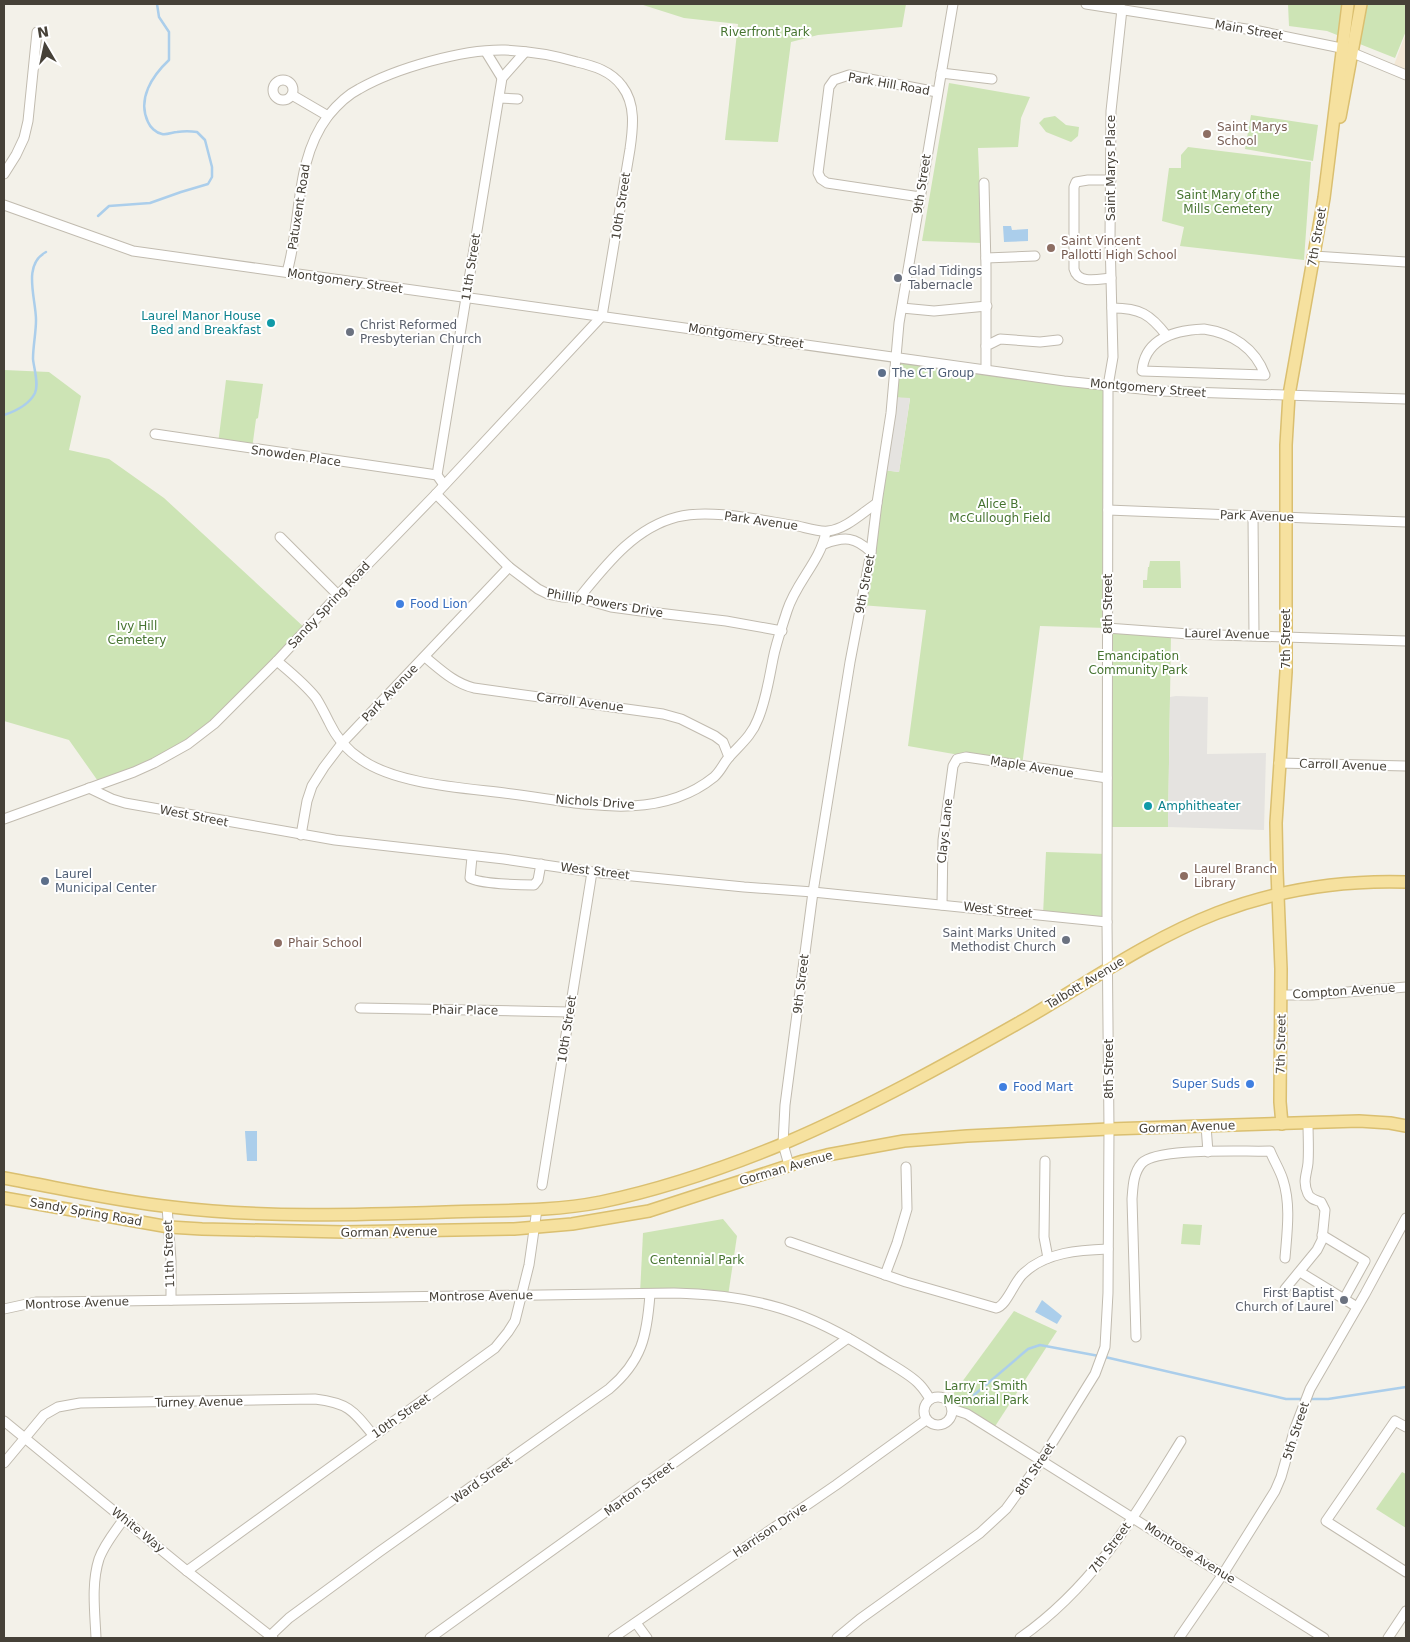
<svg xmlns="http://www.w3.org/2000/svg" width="1410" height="1642" viewBox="0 0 1410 1642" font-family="'DejaVu Sans',sans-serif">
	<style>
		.commercial { fill: #f3e8d6 }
		.green { fill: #cde4b5 }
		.parking { fill: #e5e3e0 }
		.water { fill: #abceeb }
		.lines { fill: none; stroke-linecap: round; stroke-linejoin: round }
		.stream { stroke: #abceeb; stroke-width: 2.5 }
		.minor-casing { stroke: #c1bbaf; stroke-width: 11 }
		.major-casing { stroke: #dabf70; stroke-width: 14 }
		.minor { stroke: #fff; stroke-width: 9 }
		.major { stroke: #f6e19f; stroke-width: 11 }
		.education-dot { fill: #8d6e63; stroke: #fff; stroke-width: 2 }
		.worship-dot { fill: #6b7280; stroke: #fff; stroke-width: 2 }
		.culture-dot { fill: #0f9aa8; stroke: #fff; stroke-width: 2 }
		.service-dot { fill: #5c6f8a; stroke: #fff; stroke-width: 2 }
		.shop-dot { fill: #3f7fe0; stroke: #fff; stroke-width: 2 }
		.labels { text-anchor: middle; stroke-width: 4; stroke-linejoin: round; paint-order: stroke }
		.street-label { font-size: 12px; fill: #464138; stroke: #fff }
		.park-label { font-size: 12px; fill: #467430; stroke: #fff }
		.education-label { font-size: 12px; fill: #785e54; stroke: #fff; text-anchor: start }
		.worship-label { font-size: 12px; fill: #5b616d; stroke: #fff; text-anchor: start }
		.culture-label { font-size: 12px; fill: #0d838f; stroke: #fff; text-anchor: end }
		.service-label { font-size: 12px; fill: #4e5e75; stroke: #fff; text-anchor: start }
		.shop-label { font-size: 12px; fill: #366cbe; stroke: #fff; text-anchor: start }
	</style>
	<rect width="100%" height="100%" fill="#f3f1e9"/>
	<polygon class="commercial" points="1406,33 1406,69 1394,65"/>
	<g class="green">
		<polygon points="640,4 906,4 902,27 818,35 791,42 778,142 725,140 738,24 684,18"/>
		<polygon points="1288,4 1406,4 1406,31 1395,58 1327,31 1289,26"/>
		<polygon points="949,83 1030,97 1021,118 1018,147 978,148 982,243 922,241"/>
		<polygon points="1251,115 1318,125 1313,161 1245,149"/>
		<polygon points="1055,116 1066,125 1079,127 1078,136 1071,142 1046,132 1039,123 1044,118"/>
		<polygon points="1188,147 1311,162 1304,260 1180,246 1184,227 1162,221 1169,168 1181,168 1181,155"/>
		<polygon points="896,356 1108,386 1107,628 1171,633 1168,827 1107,827 1107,628 1040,626 1022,766 908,746 926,610 860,605 883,470 899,472 910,399 892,397"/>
		<polygon points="4,370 49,372 81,396 69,450 109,459 164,498 306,629 214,724 165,757 100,784 69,740 4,721"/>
		<polygon points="226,380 263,384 258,418 256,419 252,449 218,444"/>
		<polygon points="1150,561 1180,561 1181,588 1143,588 1143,580 1147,580 1148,567 1149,567"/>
		<polygon points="1046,852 1107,854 1107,922 1043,915"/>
		<polygon points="723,1219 737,1236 728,1296 640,1294 643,1233"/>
		<polygon points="1183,1224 1202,1225 1200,1245 1181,1244"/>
		<polygon points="1014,1311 1057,1331 992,1431 952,1409 948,1401"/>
		<polygon points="1402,1472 1406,1474 1406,1528 1376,1509"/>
	</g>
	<g class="parking">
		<polygon points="892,397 910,398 899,472 883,470"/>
		<polygon points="1176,696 1208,697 1207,754 1266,753 1264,830 1168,827 1170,697"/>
	</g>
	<g class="water">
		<polygon points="1003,226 1011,226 1012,230 1028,229 1028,241 1004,242"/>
		<polygon points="245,1131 257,1131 257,1161 247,1161"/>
		<polygon points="1042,1300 1062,1316 1057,1324 1035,1312"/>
	</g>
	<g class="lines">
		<g class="stream">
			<path d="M98,216L109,206L150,203L181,192L208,184L212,177V167L205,140L197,132C190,131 184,131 177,132C173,132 167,135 162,134C156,133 150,127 148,122C137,99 152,76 169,60V32L159,17L157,4"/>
			<path d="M4,415C16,411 29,405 35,393C39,384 34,369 33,359C33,346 36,333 36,320C36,298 22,265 46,252"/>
			<polyline points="1105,1357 1286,1399 1304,1399"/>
			<polyline points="974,1395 1028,1349 1040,1345 1099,1356"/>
			<polyline points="1310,1399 1328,1399 1406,1387"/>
		</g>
		<g class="minor-casing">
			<g id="minor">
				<polyline points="1086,4 1259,31 1341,48 1406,75"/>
				<polyline points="486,52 502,78"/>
				<polyline points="941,73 992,79"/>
				<circle cx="283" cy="90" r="10"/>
				<polyline points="292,95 328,116"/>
				<polyline points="499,98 518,99"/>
				<polyline points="4,174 16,155 24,138 28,121 37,32"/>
				<path d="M1111,180H1088L1076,182L1074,187V269C1078,285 1099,279 1111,278"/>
				<polyline points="984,183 986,267 986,346"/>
				<polyline points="920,197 827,183 821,179 818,173 827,103 829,87 834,80 849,75 937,92"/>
				<polyline points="4,205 133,251 1064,381 1160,391 1406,399"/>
				<polyline points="1314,256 1406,262"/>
				<polyline points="986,258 1035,256"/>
				<path d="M287,272C302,221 294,161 328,116C337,105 347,95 359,89C396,68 463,49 505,50C529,51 554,55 577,62C594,66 611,71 622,86C636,104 633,128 630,149L602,316"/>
				<polyline points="902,308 934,311 987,306"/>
				<path d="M1112,308C1140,308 1150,314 1167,336"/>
				<path d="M1204,329C1232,333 1255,348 1265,375L1142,371C1145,338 1176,330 1204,329Z"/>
				<polyline points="986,369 986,346 1000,339 1040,342 1058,340"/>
				<polyline points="155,434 437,475"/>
				<polyline points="444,485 437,475 502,78 525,52"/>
				<polyline points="436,494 509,567 538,589 548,594 563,597 579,598 611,607 641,611 726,621 782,631"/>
				<polyline points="1108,510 1406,522"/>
				<polyline points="1253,516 1254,635"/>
				<polyline points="280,537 338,595"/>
				<path d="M824,544C845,536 855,537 871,552"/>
				<path d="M579,598C606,565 634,528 677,517C711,508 763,521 798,526C807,528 819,532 828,531C846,529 862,513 877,503"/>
				<polyline points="1107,628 1189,634 1406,641"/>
				<path d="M425,657C441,670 454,683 474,688L663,714L681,719L715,736L723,742L729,757"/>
				<path d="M277,661C290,672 305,684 316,698C321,706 325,714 329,722C336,737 348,751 362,760C398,785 468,788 512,794C578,802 656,824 714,777C721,771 724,762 730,756C741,744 752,735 758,719C766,700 769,679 773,659C776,643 782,627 787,611C796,582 820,562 826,532"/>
				<polyline points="1279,763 1406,766"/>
				<polyline points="89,788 112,799 125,803 335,840 504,859 592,872 744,887 813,892 1107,922"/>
				<polyline points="4,819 134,772 154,763 188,744 214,724 277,661 338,595 436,494 602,316"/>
				<polyline points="301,835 307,801 312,786 324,767 343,742 509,567"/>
				<path d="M472,857L470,878C480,884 521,885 534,885L538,880L541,864"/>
				<polyline points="942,905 943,840 953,766 957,759 966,757 1107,778"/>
				<polyline points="1282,995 1312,995 1406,987"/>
				<polyline points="360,1008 570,1012"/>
				<polyline points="1206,1126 1208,1152"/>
				<polyline points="1045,1161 1044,1237 1048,1258"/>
				<polyline points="789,1165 783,1144 785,1105 813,892 850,662 871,552 877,503 891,413 899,323 953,4"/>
				<polyline points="542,1185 592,872"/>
				<polyline points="167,1207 171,1260 171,1300"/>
				<polyline points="1322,1235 1365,1261 1344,1299"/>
				<path d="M790,1242L906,1282L996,1308C1007,1306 1014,1281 1024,1273C1046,1252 1080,1250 1108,1249"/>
				<polyline points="1300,1272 1357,1307"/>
				<polyline points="885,1275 897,1243 907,1209 906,1167"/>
				<path d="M1285,1289L1317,1250L1322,1240L1325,1210L1321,1202C1316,1200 1310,1199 1308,1194C1302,1181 1307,1174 1308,1163C1309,1150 1308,1136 1308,1123"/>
				<path d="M4,1309L36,1302H49L674,1293C757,1295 808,1311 878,1356C890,1364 910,1374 919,1384C923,1388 927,1394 930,1399"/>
				<path d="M1136,1337L1132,1199C1133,1187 1133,1173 1142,1163C1158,1147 1245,1152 1270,1151C1274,1161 1280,1170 1283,1180C1291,1205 1287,1232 1285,1258"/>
				<circle cx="938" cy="1411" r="14"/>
				<polyline points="952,1409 967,1414 1324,1638"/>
				<polyline points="4,1421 187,1571 273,1638"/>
				<polyline points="1406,1427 1395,1421 1326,1521 1406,1572"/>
				<path d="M4,1463L44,1415L58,1407L80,1403L315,1399C348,1403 353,1410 373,1435"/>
				<polyline points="187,1571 495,1348 508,1332 515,1321 529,1265 537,1209"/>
				<polyline points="636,1623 647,1638"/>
				<path d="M270,1636L289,1618L379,1552L609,1389C642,1361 647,1336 650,1294"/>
				<path d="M96,1638C95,1613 91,1584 99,1559C104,1545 115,1531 124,1519"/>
				<polyline points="430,1638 848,1338"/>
				<polyline points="613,1638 836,1485 926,1420"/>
				<polyline points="837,1638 860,1619 980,1533 1006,1509 1041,1461 1095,1374 1105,1347 1108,1293 1109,1129 1107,922 1108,386 1113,357 1110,239 1111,111 1122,9"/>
				<path d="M1020,1638C1094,1586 1134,1517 1181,1441"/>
				<polyline points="1179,1638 1223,1574 1275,1491 1281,1477 1295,1428 1310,1389 1365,1294 1406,1218"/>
				<polyline points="1388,1638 1406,1611"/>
			</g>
		</g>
		<g class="major-casing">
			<g id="major">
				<polyline points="1340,117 1361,4"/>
				<polyline points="1282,1124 1280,1102 1281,969 1277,871 1276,823 1286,672 1286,445 1289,395 1324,198 1348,4"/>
				<path d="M4,1178C60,1188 115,1201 172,1207C262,1218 355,1215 446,1212C498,1210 551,1212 601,1202C663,1189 727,1167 785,1143C869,1107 950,1062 1029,1017C1090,981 1150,939 1217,913C1277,890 1342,880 1406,882"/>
				<polyline points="4,1198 169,1227 202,1229 344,1232 514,1229 572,1224 649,1211 803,1161 827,1155 904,1141 967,1136 1109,1129 1359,1121 1390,1123 1406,1126"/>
			</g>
		</g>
		<use href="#minor" class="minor"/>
		<use href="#major" class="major"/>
	</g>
	<g class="education-dot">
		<circle cx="1207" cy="134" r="5"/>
		<circle cx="1051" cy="248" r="5"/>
		<circle cx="1184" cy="876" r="5"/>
		<circle cx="278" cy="943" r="5"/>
	</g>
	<g class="worship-dot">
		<circle cx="898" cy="278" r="5"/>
		<circle cx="350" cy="332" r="5"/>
		<circle cx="1066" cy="940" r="5"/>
		<circle cx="1344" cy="1300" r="5"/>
	</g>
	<g class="culture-dot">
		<circle cx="271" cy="323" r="5"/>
		<circle cx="1148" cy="806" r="5"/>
	</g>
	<g class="service-dot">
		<circle cx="882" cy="373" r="5"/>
		<circle cx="45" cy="881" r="5"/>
	</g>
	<g class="shop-dot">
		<circle cx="400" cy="604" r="5"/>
		<circle cx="1250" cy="1084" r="5"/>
		<circle cx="1003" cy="1087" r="5"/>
	</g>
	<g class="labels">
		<g class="street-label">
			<text transform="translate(1249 30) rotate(10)" y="4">Main Street</text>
			<text transform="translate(889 84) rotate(10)" y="4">Park Hill Road</text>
			<text transform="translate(1111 168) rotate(-90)" y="4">Saint Marys Place</text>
			<text transform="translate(922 184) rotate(-81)" y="4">9th Street</text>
			<text transform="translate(621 206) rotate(-81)" y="4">10th Street</text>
			<text transform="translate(299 207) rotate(-81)" y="4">Patuxent Road</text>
			<text transform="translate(1317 237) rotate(-80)" y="4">7th Street</text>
			<text transform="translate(471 267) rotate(-81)" y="4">11th Street</text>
			<text transform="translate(345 281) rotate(8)" y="4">Montgomery Street</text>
			<text transform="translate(746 336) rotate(8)" y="4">Montgomery Street</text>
			<text transform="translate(1148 388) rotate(5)" y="4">Montgomery Street</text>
			<text transform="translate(296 456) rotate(8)" y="4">Snowden Place</text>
			<text transform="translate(1257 516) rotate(2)" y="4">Park Avenue</text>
			<text transform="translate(761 521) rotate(8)" y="4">Park Avenue</text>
			<text transform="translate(865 584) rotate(-79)" y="4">9th Street</text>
			<text transform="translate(605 603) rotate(10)" y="4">Phillip Powers Drive</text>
			<text transform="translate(1108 604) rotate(-90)" y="4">8th Street</text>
			<text transform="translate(329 605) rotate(-47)" y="4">Sandy Spring Road</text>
			<text transform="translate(1227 634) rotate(1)" y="4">Laurel Avenue</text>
			<text transform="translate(1286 639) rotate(-90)" y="4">7th Street</text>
			<text transform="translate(390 693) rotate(-46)" y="4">Park Avenue</text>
			<text transform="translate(580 702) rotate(7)" y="4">Carroll Avenue</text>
			<text transform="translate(1343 765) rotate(2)" y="4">Carroll Avenue</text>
			<text transform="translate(1032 767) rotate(9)" y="4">Maple Avenue</text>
			<text transform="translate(595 802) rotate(4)" y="4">Nichols Drive</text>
			<text transform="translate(194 816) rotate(11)" y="4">West Street</text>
			<text transform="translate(945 831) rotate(-84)" y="4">Clays Lane</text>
			<text transform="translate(595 871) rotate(7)" y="4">West Street</text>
			<text transform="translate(998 910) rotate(6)" y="4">West Street</text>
			<text transform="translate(1085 983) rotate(-31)" y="4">Talbott Avenue</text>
			<text transform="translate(801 984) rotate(-83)" y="4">9th Street</text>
			<text transform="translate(1344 991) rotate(-4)" y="4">Compton Avenue</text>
			<text transform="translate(465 1010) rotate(1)" y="4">Phair Place</text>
			<text transform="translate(567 1029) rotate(-81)" y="4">10th Street</text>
			<text transform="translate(1281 1044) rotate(-89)" y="4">7th Street</text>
			<text transform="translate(1109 1069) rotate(-90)" y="4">8th Street</text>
			<text transform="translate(1187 1127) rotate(-2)" y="4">Gorman Avenue</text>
			<text transform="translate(786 1168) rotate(-16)" y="4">Gorman Avenue</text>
			<text transform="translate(86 1212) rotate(10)" y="4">Sandy Spring Road</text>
			<text transform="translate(389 1232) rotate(-1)" y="4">Gorman Avenue</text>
			<text transform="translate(169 1254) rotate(-92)" y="4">11th Street</text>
			<text transform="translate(481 1296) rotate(-1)" y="4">Montrose Avenue</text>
			<text transform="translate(77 1303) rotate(-2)" y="4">Montrose Avenue</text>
			<text transform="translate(199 1402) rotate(-1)" y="4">Turney Avenue</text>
			<text transform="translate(401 1416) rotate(-35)" y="4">10th Street</text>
			<text transform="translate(1296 1431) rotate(-72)" y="4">5th Street</text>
			<text transform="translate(1035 1469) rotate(-56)" y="4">8th Street</text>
			<text transform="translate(482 1480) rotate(-35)" y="4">Ward Street</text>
			<text transform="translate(639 1489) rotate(-36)" y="4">Marton Street</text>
			<text transform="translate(138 1530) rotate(39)" y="4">White Way</text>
			<text transform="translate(770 1530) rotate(-34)" y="4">Harrison Drive</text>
			<text transform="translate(1110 1548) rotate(-53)" y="4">7th Street</text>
			<text transform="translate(1190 1553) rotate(32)" y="4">Montrose Avenue</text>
		</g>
		<g class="park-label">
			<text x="765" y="36">Riverfront Park</text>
			<text x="1228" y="199">Saint Mary of the<tspan x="1228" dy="14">Mills Cemetery</tspan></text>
			<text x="1000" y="508">Alice B.<tspan x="1000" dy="14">McCullough Field</tspan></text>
			<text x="137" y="630">Ivy Hill<tspan x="137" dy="14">Cemetery</tspan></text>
			<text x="1138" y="660">Emancipation<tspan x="1138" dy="14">Community Park</tspan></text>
			<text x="697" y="1264">Centennial Park</text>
			<text x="986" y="1390">Larry T. Smith<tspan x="986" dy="14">Memorial Park</tspan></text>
		</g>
		<g class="education-label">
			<text x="1217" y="131">Saint Marys<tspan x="1217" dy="14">School</tspan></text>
			<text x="1061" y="245">Saint Vincent<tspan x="1061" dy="14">Pallotti High School</tspan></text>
			<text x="1194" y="873">Laurel Branch<tspan x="1194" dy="14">Library</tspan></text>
			<text x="288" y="947">Phair School</text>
		</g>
		<g class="worship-label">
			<text x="908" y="275">Glad Tidings<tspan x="908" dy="14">Tabernacle</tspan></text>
			<text x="360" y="329">Christ Reformed<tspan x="360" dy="14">Presbyterian Church</tspan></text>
			<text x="1056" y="937" text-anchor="end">Saint Marks United<tspan x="1056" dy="14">Methodist Church</tspan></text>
			<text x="1334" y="1297" text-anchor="end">First Baptist<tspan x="1334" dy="14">Church of Laurel</tspan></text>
		</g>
		<g class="culture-label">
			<text x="261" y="320">Laurel Manor House<tspan x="261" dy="14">Bed and Breakfast</tspan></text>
			<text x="1158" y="810" text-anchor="start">Amphitheater</text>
		</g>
		<g class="service-label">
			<text x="892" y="377">The CT Group</text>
			<text x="55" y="878">Laurel<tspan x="55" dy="14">Municipal Center</tspan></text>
		</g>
		<g class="shop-label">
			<text x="410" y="608">Food Lion</text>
			<text x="1240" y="1088" text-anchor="end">Super Suds</text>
			<text x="1013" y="1091">Food Mart</text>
		</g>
	</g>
	<rect width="1410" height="1642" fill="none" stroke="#464138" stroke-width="10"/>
	<g transform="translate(45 45) rotate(351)" stroke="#ffffff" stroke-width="4" paint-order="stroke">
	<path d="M0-4L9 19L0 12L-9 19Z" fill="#464138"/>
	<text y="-8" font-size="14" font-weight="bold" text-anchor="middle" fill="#464138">N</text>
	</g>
</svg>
